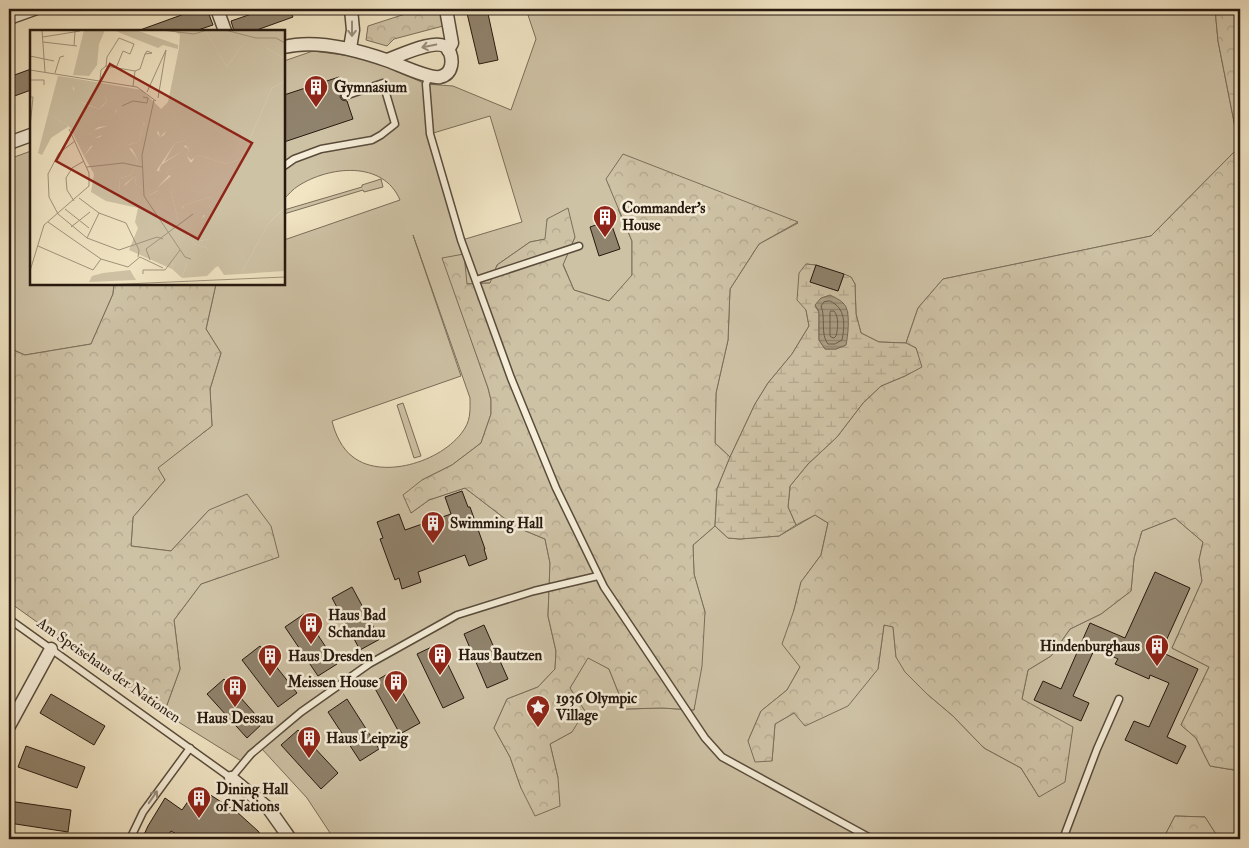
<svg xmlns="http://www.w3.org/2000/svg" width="1249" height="848" viewBox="0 0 1249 848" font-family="'IM FELL Double Pica',serif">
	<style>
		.green { fill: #cec2a5; stroke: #7a6e5a; fill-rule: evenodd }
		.forest { fill: url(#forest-crowns); stroke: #7a6e5a }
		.wetland { fill: url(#wetland-marsh); stroke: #7a6e5a; fill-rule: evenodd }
		.water { fill: url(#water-rules); stroke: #766a56 }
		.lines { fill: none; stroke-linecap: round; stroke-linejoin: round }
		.shore { stroke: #695c4a; stroke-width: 1 }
		.building { fill: #90836d; stroke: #26190f }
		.lane-casing { stroke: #594c3c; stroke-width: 9 }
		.street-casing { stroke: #594c3c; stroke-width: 15 }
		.lane { stroke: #f6eed9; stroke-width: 6 }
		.street { stroke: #f6eed9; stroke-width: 12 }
		.oneway { stroke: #988e7e }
		.labels { text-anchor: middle; stroke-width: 5; stroke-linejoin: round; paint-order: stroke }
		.poi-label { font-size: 15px; font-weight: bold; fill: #26190f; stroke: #f6eed9; text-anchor: start }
		.street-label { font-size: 15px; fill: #26190f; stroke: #f6eed9 }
		.inset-road { fill: none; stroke: #a0937c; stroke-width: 1 }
		.view { fill: #8f2418; fill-opacity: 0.15; stroke: #8f2418; stroke-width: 2.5 }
		.inset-edge { fill: none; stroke: #26190f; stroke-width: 2.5 }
	</style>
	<defs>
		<pattern id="forest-crowns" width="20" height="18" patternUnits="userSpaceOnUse" patternTransform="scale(1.25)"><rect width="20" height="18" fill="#cec2a5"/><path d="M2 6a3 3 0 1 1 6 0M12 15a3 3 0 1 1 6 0" fill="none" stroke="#b1a68d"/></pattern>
		<pattern id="wetland-marsh" width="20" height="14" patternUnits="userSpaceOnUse" patternTransform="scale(1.25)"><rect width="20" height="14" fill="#cec2a5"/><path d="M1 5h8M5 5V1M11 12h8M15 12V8" fill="none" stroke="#b1a68d"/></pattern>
		<pattern id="water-rules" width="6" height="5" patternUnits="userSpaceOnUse" patternTransform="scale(1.25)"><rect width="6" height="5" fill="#aca086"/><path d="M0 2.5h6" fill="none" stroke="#8c826c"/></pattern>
	</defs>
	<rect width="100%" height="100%" fill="#f1e5c4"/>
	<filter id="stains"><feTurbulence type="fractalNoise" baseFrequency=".004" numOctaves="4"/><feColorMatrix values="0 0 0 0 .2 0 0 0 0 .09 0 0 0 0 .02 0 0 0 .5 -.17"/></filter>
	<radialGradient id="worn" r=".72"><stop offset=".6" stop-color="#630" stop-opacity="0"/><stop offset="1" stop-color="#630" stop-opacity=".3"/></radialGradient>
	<g class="green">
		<path d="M526,9H1215L1218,41L1239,147L1151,236L943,279L918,308L906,343L879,342L861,333L856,314L855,284L851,277L816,265L806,264V310L809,326L792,354L768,383L755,404L730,457L715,443L716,393L728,340L730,289L759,244L798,223L618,209L632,241V276L609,301L574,290L563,264L575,237L546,239L530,242L497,265L491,283L466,284L443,258L488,388L491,400V414L481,443L452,465L422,480L411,513L429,500L465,488L516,527L545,539L550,563L548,616L556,651L555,669L538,687L507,699L494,728L510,757L521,788L558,778L550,744L572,732L570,688L588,657L609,669L625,709L662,708L694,710L705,612L694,574L693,545L715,526L728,538L740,539L779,536L815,515L828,523L821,555L801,582L794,610L800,667L787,690L761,711L748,741L772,761L775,724L794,713L878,669L884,625L893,626L896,657L927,694L953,716L984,748L1021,768L1039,797L1022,699L1028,670L1051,656L1070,629L1101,614L1131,591L1134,558L1142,531L1175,518L1203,542L1199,560L1202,581L1172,648L1209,667L1181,725L1196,738L1210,766L1240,771V839H1219L1205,817L1175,816L1163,839H334L307,798L262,749L246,764L164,713L180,669L174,620L201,584L278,557L209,510L171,551L131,546L133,517L165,480L157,468L212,426L210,389L221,353L206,329L216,284H284V240L400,200C383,160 329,166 298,186C293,189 288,195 284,199V61L313,51L366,58L426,84L453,86L511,110L536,39ZM490,116L522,222L462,240L430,134ZM413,235L470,398C470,408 471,418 465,428C446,460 384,481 353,457C342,449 335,434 332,421L461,376Z"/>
		<polygon points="31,151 31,284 114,284 113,294 91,344 25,355 9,348 9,159"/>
		<polygon points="381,179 383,187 364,192 363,190 284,214 284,210 362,187 362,185"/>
		<polygon points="403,403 421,456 414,458 397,405"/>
	</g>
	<g class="forest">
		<polygon points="431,9 439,9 443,26 394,39 387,46 366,40 368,26 402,15"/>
		<polygon points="1215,9 1240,9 1240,771 1210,766 1196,738 1181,725 1209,667 1172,648 1202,581 1199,560 1203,542 1175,518 1142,531 1134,558 1131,591 1101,614 1070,629 1051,656 1028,670 1022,699 1073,727 1065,782 1039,797 1021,768 984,748 953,716 927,694 905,672 896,657 893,627 884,625 878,669 848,706 805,726 794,713 775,724 772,761 755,762 748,741 761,711 787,690 800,667 782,644 794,610 801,582 821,555 828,523 815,515 796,525 788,507 790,486 808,464 837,437 863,403 881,386 905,376 921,367 916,348 906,343 918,308 943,279 1151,236 1239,147 1218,41"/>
		<polygon points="623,154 798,222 759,244 730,289 728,340 716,393 715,443 730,457 717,489 715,526 693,545 694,574 705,612 702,666 694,710 662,708 625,709 609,669 588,658 570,688 585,711 572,732 550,744 558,778 560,806 535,816 521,788 510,757 494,728 507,699 538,687 555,669 556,651 548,616 550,563 545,539 516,527 465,488 429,500 411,513 403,495 422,480 452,465 481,443 491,414 491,400 488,388 442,258 464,254 467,284 490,283 497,265 530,242 545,239 547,219 568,208 575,237 563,265 574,290 609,301 632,275 632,241 606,179"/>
		<polygon points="114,284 216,284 206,329 221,353 210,389 212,426 158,468 165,480 133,517 131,546 171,551 209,510 247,494 271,526 279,557 201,584 174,620 180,669 164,713 9,602 9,348 25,355 91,344 113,294"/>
		<polygon points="1175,816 1205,817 1219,839 1163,839"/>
	</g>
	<path class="wetland" d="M806,264L816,265L811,282L838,291L844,274L851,277L855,284L856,314L861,333L879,342L906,343L916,348L922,367L905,376L881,386L863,403L837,437L808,464L790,486L788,507L796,525L779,536L740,539L728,538L715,526L717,489L730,457L755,404L768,383L792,354L809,326L806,310L797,300L799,273ZM815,306L846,345L836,349H825L819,340V312Z"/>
	<path class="water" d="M830,295C836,298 843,301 846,307C850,315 848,336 846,345L836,349H825L819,340V312L815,305L821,298Z"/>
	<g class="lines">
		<g class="shore">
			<path d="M830,301C846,308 845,325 842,340L835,344H828C820,334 826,318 821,306L824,302Z"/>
			<path d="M831,311H834C839,316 838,329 836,336L834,338L831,337L830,336V313Z"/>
		</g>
	</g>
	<g class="building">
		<polygon points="198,9 207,9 213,25 195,31 140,31 140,30"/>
		<polygon points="266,9 289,9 293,17 254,31 234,31 231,21"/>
		<polygon points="466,9 487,9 498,60 479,64"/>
		<polygon points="31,69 31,90 9,98 9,77"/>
		<polygon points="339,77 344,91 341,93 340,97 342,100 347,101 353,119 284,142 284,95"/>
		<polygon points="610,220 620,249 599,256 590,227"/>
		<polygon points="816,265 844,274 838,291 810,282"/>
		<polygon points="462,491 468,507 470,507 485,549 484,549 487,559 469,566 465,555 418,572 421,582 402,589 399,578 395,580 380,539 383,538 377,522 399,514 405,530 451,514 445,497"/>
		<polygon points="1155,572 1190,588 1161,652 1198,669 1167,737 1186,746 1177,764 1125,740 1134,721 1149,727 1169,683 1150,675 1149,679 1115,664 1118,659 1095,648 1073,696 1089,703 1081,721 1034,700 1043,681 1061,689 1090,623 1125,638"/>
		<polygon points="352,587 380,639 360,650 332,598"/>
		<polygon points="304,614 337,664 318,676 285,627"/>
		<polygon points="484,625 508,679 487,688 464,634"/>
		<polygon points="438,644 464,698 443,708 417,654"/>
		<polygon points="260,646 297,693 278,707 242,660"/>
		<polygon points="391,672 420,723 400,734 372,683"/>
		<polygon points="224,679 263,723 247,738 207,694"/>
		<polygon points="51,694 105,726 94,745 40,713"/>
		<polygon points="347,699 379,749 360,761 328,712"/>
		<polygon points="298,730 338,773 321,789 281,745"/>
		<polygon points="26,746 85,767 77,788 18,767"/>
		<polygon points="198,787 237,812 258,831 264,839 185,839 171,831 166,839 142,839 148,826 165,798 182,810"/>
		<polygon points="9,801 71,810 68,832 9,823"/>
	</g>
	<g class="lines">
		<g class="lane-casing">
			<g id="lane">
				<polyline points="429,76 426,84 430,134 461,240 511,378 556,488 604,587 705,738 722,757 872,839"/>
				<polyline points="284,166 294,159 321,149 372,140 381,135 395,124 383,83 345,96"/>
				<polyline points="476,280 579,246"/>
				<polyline points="9,619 231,778 251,754 301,712 369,664 457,615 534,591 598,576"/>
				<polyline points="130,839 143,812 190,748"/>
				<polyline points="1063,839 1097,749 1119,699"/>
			</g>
		</g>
		<g class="street-casing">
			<g id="street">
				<polyline points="217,9 225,31"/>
				<polyline points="446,9 452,43 448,50"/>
				<polyline points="9,18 34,9"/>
				<path d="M284,47C316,39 358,50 389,61C400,65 429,79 440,77C453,74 454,59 448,49C439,36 399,56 387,60"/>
				<polyline points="350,48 353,30 351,9"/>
				<polyline points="9,143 31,135"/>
				<polyline points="9,726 51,649"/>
				<polyline points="231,778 269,809 286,833 290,839"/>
			</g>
		</g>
		<use href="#lane" class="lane"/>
		<use href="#street" class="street"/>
	</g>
	<defs><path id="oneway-shaft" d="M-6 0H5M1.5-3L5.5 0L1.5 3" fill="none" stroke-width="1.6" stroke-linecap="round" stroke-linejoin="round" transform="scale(1.25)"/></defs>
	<g class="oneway">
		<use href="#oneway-shaft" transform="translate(352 29) rotate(90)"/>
		<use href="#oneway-shaft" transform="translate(429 46) rotate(168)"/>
		<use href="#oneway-shaft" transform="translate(153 797) rotate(-55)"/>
	</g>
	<defs>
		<g id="building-pin" transform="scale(1.25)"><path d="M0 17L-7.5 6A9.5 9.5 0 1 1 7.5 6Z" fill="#8f2418" stroke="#f6eed9"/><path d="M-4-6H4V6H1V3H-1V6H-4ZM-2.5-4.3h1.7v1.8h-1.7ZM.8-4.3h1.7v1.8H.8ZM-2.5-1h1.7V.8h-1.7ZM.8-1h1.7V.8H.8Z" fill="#fff"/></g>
		<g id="sight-pin" transform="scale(1.25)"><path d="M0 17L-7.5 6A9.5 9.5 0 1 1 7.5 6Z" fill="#8f2418" stroke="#f6eed9"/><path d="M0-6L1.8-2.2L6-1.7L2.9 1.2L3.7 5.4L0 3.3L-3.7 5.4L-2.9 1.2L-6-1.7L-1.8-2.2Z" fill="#fff"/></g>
	</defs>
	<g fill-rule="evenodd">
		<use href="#building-pin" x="316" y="87"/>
		<use href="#building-pin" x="605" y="217"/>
		<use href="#building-pin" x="433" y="523"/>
		<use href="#building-pin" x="311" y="624"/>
		<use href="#building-pin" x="1157" y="646"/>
		<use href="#building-pin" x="440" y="655"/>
		<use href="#building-pin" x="270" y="656"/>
		<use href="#building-pin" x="396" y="682"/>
		<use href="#building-pin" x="235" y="687"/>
		<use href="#sight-pin" x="538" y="707"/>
		<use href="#building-pin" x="309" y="738"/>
		<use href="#building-pin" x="199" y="798"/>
	</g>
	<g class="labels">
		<g class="poi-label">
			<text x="334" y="92">Gymnasium</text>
			<text x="622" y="213">Commander's<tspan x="622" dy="17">House</tspan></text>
			<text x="450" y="528">Swimming Hall</text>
			<text x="328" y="620">Haus Bad<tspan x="328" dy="17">Schandau</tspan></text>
			<text x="1140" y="651" text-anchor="end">Hindenburghaus</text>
			<text x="458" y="660">Haus Bautzen</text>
			<text x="288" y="661">Haus Dresden</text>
			<text x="378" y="687" text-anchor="end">Meissen House</text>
			<text x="556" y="703">1936 Olympic<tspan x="556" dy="17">Village</tspan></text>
			<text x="235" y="723" text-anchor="middle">Haus Dessau</text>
			<text x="326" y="743">Haus Leipzig</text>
			<text x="216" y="794">Dining Hall<tspan x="216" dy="17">of Nations</tspan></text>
		</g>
		<g class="street-label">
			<text transform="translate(109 670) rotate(35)" y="5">Am Speisehaus der Nationen</text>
		</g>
	</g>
	<g transform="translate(30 30)">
		<rect width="255" height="255" fill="#f1e5c4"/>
		<path d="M143,0H175L197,37L211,17H235L255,29V51L242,58L211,129L196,134L169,125L161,130L157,126L159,119L155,115L151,122L134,132L145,113L156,110L136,101L130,107L127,96H115L114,92L109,112L97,115L108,130L101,145L90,148L89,161L105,146L106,154L114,159L124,140L140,144L128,157L129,160L118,166L141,161L148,190L154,175L181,167L182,172L169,193L179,209L169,211L159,203L158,206L164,214L177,218L183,228L185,238L177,246L152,248L157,233L143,230L142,239L99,220L108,198L105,192L108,178L76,171L61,162L64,144L54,126L72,105L65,108L60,105L62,101L77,96L87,80L74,66L77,71L69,79L51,72L41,53L42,48L112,60L131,79L138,72L149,18L150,5ZM18,84L39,96L21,108L12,125L8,123ZM255,177V241L211,244L238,194Z" fill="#cec2a5"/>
		<path d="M54,0H75L69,14L67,35L59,46L43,45ZM83,0H106L148,15V19L133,15L128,18ZM175,0H255V29L235,17H211L197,37ZM28,46L42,48L43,59L51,65V72L60,76L69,79L74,75L77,71L74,65L86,68L89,73L83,88L77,96L68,97L60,104L65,108L77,106L76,115L61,116L54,126L39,96L18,84ZM255,51V177L238,194L211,244L194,245L188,236L185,238L177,218L164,214L158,207L162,201L169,211L179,209L169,198L168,191L175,186L172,182L180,176L181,167L154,175L152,178L156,184L148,190L141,161L132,168L122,165L120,169L118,166L128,161V157L141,146L137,144L139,139L162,132L165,127L169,125L196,134L211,129L242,58ZM141,91L156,110L145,113L114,159L106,154L105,146L95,154L93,161H89L90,148L101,145L108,130L102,119L94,116L109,112L114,92L115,96L131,94L127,103L130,107L134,105ZM151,225L157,233L152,248L142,239L143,230ZM100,240L106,250L59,252L62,246L73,243Z" fill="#cec2a5"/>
		<path d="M153,116L159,119L157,126L161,134L139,139L137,144L129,141L131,135L151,122Z" fill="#cec2a5"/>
		<path class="inset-road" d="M12,0L15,42M132,0L164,4L177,0M195,0L226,8H246L255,13M13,7L50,1M13,12L47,16M44,16L45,1M0,26L24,31M76,36L77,27L89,8L104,14L100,24L93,21L86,38M0,40L107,57L126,71M105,41L110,39L115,24L122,23L117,21L115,24M25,43L30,27L34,26M0,50H14V55M70,50L71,40L76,36L105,41L103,56M117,62L136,20L128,68M0,67H3L0,97M124,70L112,125L114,166L155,227L161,229M92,76L103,71L117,73L118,68L113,67M45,111L29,123L18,144L19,167L28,184L57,208L89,220L127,207L133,209M57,137L93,133L112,137M49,168L69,183L96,193L109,220L108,227M44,171L37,160L36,148L42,138L54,131M35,179L59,198M18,192L71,229L98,237L110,227L133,238M41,197L60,182M57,208L69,183M8,216L63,240L71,229M120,230L116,219L163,184M0,241L14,195L59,156V143L39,99M113,244V240H135L150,220M72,255L255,247"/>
		<path class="view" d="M80,34L222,113L168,209L26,131Z"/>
		<rect width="255" height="255" class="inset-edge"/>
	</g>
	<rect width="1249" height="848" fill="none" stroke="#f1e5c4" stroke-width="30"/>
	<rect x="10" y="10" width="1229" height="828" fill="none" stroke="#26190f" stroke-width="2.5"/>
	<rect x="15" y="15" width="1219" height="818" fill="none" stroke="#26190f"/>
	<rect width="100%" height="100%" filter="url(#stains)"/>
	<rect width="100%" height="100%" fill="url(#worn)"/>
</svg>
